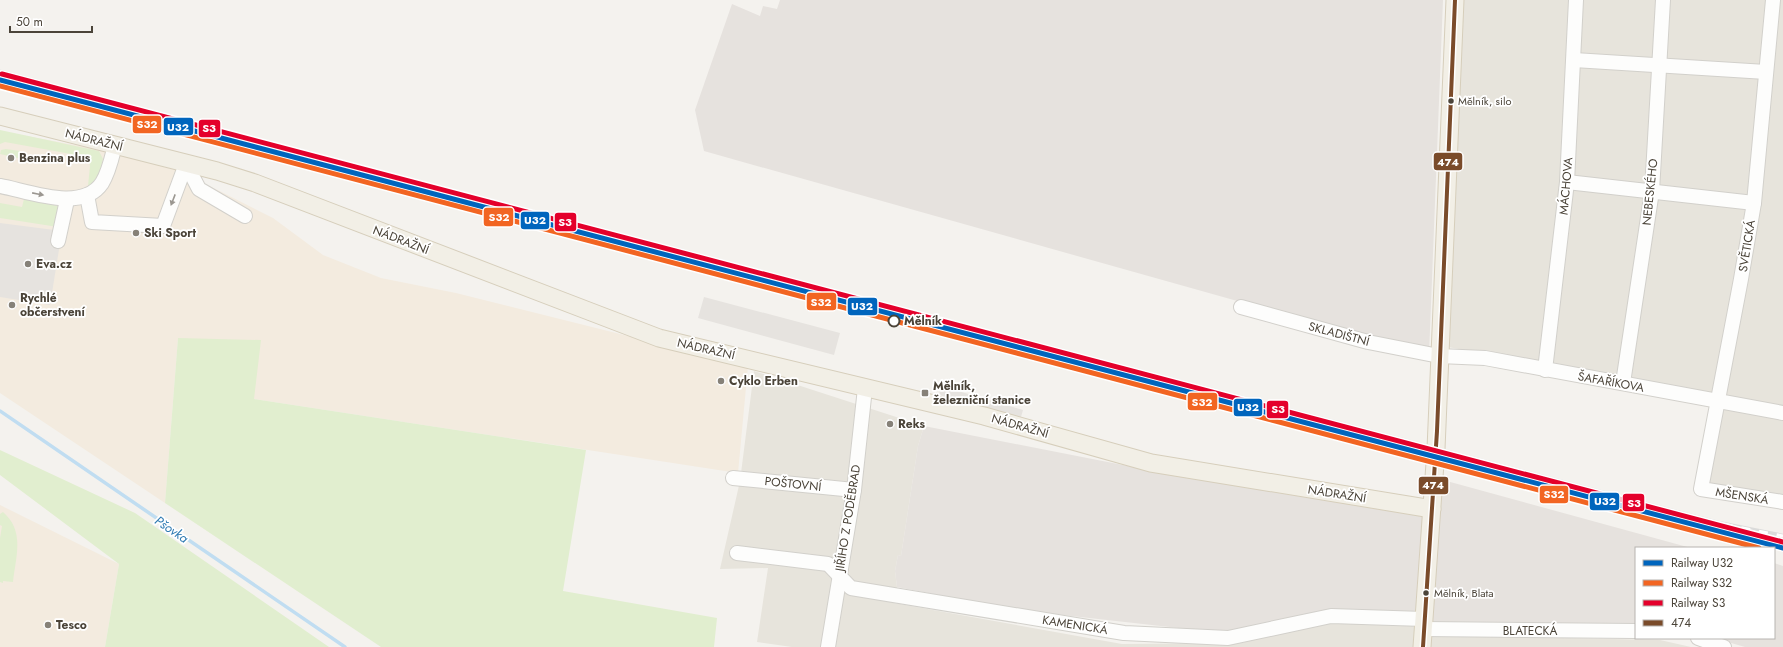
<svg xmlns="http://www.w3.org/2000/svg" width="1783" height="647" viewBox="0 0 1783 647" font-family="Jost,sans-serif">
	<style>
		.residential { fill: #e7e4dc }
		.commercial { fill: #f3ebdf }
		.industrial { fill: #e6e2de }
		.green { fill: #e1eecf }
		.parking { fill: #e6e3df }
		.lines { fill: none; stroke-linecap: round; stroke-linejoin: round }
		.stream { stroke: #c0ddf1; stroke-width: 3.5 }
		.minor-casing { stroke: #d2d0cb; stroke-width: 16 }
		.major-casing { stroke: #d6cebb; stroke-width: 19 }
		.minor { stroke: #fdfdfc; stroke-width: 14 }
		.major { stroke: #f2efe6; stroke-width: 17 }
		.rail-casing { stroke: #dbdbda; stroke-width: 4.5 }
		.rail { stroke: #fff; stroke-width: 3; stroke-dasharray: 9; stroke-linecap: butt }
		.bus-1-casing { stroke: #fff; stroke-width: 7 }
		.bus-1 { stroke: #7a4b2a; stroke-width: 4 }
		.rail-1-casing { stroke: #fff; stroke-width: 8 }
		.rail-2-casing { stroke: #fff; stroke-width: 8 }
		.rail-3-casing { stroke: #fff; stroke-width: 8 }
		.rail-1 { stroke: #0065bd; stroke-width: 5 }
		.rail-2 { stroke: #f26522; stroke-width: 5 }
		.rail-3 { stroke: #e4002b; stroke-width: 5 }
		.oneway { fill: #9b9791 }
		.bus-dot { fill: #4b4439; stroke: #fff; stroke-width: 1.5 }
		.poi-dot { fill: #868178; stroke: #fff; stroke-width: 1.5 }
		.stop-dot { fill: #fff; stroke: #4b4439; stroke-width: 2 }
		.labels { text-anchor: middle; stroke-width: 3.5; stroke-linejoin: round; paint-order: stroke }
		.bus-label { font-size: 11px; fill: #4b4439; stroke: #fff; text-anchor: start }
		.street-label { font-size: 12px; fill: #4b4439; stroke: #fff }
		.poi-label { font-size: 12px; font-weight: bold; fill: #4b4439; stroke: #fff; text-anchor: start }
		.stop-label { font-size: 12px; font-weight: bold; fill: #4b4439; stroke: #fff; text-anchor: start }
		.water-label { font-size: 13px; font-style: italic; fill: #2e7ab2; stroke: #fff }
		.line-badge { stroke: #fff; stroke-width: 1.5 }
		.badge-label { font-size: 11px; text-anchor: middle; font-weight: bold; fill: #fff }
	</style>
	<rect width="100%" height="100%" fill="#f4f2ee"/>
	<g class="residential">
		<polygon points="1462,0 1783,0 1783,495 1708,485 1724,397 1448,347"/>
		<polygon points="754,371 924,426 918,446 901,556 898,555 895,571 897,587 894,603 1122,644 1241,643 1335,620 1407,624 1437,635 1660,640 1691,647 792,647 757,642 768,568 720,569 740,481"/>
	</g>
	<g class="commercial">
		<polygon points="0,131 107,151 182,172 273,218 323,255 381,278 456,293 748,366 738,473 254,399 178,338 165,503 0,393"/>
		<polygon points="0,505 119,564 105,647 0,647"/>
	</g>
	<g class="industrial">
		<polygon points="780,0 1443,0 1429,355 704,151 695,110 732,4 760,16 763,6 777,9"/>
		<polygon points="924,426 1189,478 1437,519 1443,480 1691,548 1636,548 1636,628 1439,624 1333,613 1232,634 1018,610 897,587 895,571 898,555 901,556 918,446"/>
		<polygon points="1774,563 1783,566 1783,647 1745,647 1714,638 1774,638"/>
	</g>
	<g class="green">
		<polygon points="0,130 99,151 103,159 98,179 92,186 88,186 90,166 89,162 71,154 5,142 0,144"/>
		<polygon points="6,149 20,151 23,154 22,159 0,154 1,150"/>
		<polygon points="24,199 63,207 58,227 0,218 0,203 22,207"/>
		<polygon points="178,338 261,340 254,399 586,450 563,591 717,618 714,647 381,647 165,503"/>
		<polygon points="0,450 135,513 329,647 105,647 119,564 0,475"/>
		<path d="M3,512C25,531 16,556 13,582L3,581V583L0,582V538L2,526L0,525V514Z"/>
	</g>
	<g class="parking">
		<polygon points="0,223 62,231 50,305 0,297"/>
		<polygon points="704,297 840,333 834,355 698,318"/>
		<polygon points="941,386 1023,410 1021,417 939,395"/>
	</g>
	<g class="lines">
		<polyline class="stream" points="0,411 345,647"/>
		<g class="minor-casing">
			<g id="minor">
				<polyline points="1773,0 1754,203 1741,279 1701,489 1783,502"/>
				<polyline points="1574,60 1766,72"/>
				<polyline points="186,164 199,189 245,216"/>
				<polyline points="1567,182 1754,203"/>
				<path d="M0,186C28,191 82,213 102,183C109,172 112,157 115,145"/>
				<polyline points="87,195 92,222 163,226 186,164"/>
				<polyline points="58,241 67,200"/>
				<polyline points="1241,307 1368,342 1439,356 1485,358 1783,413"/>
				<polyline points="1545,370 1567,182 1576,0"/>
				<polyline points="1623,383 1652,191 1663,0"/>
				<polyline points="733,478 854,490"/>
				<polyline points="737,553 828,564 851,588 1124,633 1228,638 1331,616 1424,619"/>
				<polyline points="1423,629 1636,631"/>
				<polyline points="1698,638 1724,647"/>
				<polyline points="828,647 854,490 865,388"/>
			</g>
		</g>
		<g class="major-casing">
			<g id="major">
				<polyline points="0,116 217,171 255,183 659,338 984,416 1151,463 1432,509"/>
				<polyline points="1422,647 1436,449 1455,0"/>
			</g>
		</g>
		<use href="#minor" class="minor"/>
		<use href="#major" class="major"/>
		<g class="rail-casing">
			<polyline id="rail" points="0,72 1718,523 1783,536"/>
		</g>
		<use href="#rail" class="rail"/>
		<g class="bus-1-casing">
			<polyline id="bus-1" points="1423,647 1437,431 1455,0"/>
		</g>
		<use href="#bus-1" class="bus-1"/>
		<g class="rail-1-casing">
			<polyline id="rail-1" points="0,80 1783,548"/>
		</g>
		<g class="rail-2-casing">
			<polyline id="rail-2" points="0,86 1759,548"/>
		</g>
		<g class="rail-3-casing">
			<polyline id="rail-3" points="2,74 1783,542"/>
		</g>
		<use href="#rail-1" class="rail-1"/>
		<use href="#rail-2" class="rail-2"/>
		<use href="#rail-3" class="rail-3"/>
	</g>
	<defs><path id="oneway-solid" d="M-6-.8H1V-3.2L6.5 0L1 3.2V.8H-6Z"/></defs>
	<g class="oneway">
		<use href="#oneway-solid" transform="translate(38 194) rotate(11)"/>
		<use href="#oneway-solid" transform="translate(173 200) rotate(111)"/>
	</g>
	<g class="bus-dot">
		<circle cx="1451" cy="101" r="3.5"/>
		<circle cx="1426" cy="593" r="3.5"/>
	</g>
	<g class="poi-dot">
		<circle cx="11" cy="158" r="4"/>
		<circle cx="136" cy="233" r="4"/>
		<circle cx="28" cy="264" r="4"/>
		<circle cx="12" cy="305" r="4"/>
		<circle cx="721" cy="381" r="4"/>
		<rect x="921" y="389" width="8" height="8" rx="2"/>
		<circle cx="890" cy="424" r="4"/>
		<circle cx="48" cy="625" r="4"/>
	</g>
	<circle class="stop-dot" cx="894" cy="321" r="5.5"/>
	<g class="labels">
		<g class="bus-label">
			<text x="1458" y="105">Mělník, silo</text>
			<text x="1434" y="597">Mělník, Blata</text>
		</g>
		<g class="street-label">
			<text transform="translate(94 140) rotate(14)" y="4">NÁDRAŽNÍ</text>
			<text transform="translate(1566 186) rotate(-85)" y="4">MÁCHOVA</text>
			<text transform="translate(1650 192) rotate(-84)" y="4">NEBESKÉHO</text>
			<text transform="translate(401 240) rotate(21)" y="4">NÁDRAŽNÍ</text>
			<text transform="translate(1747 246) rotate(-81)" y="4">SVĚTICKÁ</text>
			<text transform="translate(1339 334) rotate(15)" y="4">SKLADIŠTNÍ</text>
			<text transform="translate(706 349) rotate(13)" y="4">NÁDRAŽNÍ</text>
			<text transform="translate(1611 382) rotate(10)" y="4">ŠAFAŘÍKOVA</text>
			<text transform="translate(1020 426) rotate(16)" y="4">NÁDRAŽNÍ</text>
			<text transform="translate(793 484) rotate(6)" y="4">POŠTOVNÍ</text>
			<text transform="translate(1337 494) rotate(9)" y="4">NÁDRAŽNÍ</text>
			<text transform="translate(1742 496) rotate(9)" y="4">MŠENSKÁ</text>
			<text transform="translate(848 518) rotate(-81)" y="4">JIŘÍHO Z PODĚBRAD</text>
			<text transform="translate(1075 625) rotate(9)" y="4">KAMENICKÁ</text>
			<text x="1530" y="635">BLATECKÁ</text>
		</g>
		<g class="poi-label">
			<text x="19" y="162">Benzina plus</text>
			<text x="144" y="237">Ski Sport</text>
			<text x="36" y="268">Eva.cz</text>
			<text x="20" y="302">Rychlé<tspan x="20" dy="14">občerstvení</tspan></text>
			<text x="729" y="385">Cyklo Erben</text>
			<text x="933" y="390">Mělník,<tspan x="933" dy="14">železniční stanice</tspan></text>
			<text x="898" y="428">Reks</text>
			<text x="56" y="629">Tesco</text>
		</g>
		<g class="stop-label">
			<text x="904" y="325">Mělník</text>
		</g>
		<g class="water-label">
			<text transform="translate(172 529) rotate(34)" y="5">Pšovka</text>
		</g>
	</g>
	<g class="line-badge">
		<rect x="132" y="115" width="30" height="19" rx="4" fill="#f26522"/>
		<rect x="163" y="117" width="31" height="19" rx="4" fill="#0065bd"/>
		<rect x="198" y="119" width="23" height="19" rx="4" fill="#e4002b"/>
		<rect x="1433" y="152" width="30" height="19" rx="4" fill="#7a4b2a"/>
		<rect x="483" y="207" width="31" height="20" rx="4" fill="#f26522"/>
		<rect x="520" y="211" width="30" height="19" rx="4" fill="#0065bd"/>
		<rect x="554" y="212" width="23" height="20" rx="4" fill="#e4002b"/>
		<rect x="806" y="292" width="31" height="19" rx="4" fill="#f26522"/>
		<rect x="847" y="297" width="31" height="19" rx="4" fill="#0065bd"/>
		<rect x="1187" y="392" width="31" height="19" rx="4" fill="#f26522"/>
		<rect x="1233" y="398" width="30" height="19" rx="4" fill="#0065bd"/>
		<rect x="1266" y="400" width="23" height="19" rx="4" fill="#e4002b"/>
		<rect x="1418" y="476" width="31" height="19" rx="4" fill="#7a4b2a"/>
		<rect x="1539" y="485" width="30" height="19" rx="4" fill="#f26522"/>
		<rect x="1589" y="492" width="31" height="19" rx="4" fill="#0065bd"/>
		<rect x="1622" y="493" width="23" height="19" rx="4" fill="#e4002b"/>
	</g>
	<g class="badge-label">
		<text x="147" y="128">S32</text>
		<text x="178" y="131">U32</text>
		<text x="209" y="132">S3</text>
		<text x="1448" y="166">474</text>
		<text x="499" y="221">S32</text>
		<text x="535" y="224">U32</text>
		<text x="565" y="226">S3</text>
		<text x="821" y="306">S32</text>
		<text x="862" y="310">U32</text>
		<text x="1202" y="406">S32</text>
		<text x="1248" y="411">U32</text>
		<text x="1278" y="413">S3</text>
		<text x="1433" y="489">474</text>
		<text x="1554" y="498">S32</text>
		<text x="1605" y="505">U32</text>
		<text x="1634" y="507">S3</text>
	</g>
	<rect x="1635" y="547" width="140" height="92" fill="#ffffff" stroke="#b7b4b0"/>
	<rect x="1643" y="560" width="20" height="6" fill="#0065bd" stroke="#b7b4b0"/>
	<text x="1671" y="567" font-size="12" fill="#4b4439">Railway U32</text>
	<rect x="1643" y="580" width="20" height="6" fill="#f26522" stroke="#b7b4b0"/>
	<text x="1671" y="587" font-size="12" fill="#4b4439">Railway S32</text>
	<rect x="1643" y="600" width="20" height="6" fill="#e4002b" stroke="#b7b4b0"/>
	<text x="1671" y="607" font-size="12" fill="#4b4439">Railway S3</text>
	<rect x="1643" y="620" width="20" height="6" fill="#7a4b2a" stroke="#b7b4b0"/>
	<text x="1671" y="627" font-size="12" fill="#4b4439">474</text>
	<path d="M10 26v6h82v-6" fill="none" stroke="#4b4439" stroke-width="2"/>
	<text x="16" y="26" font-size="12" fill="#4b4439" stroke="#ffffff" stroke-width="3" paint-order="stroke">50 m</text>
</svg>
